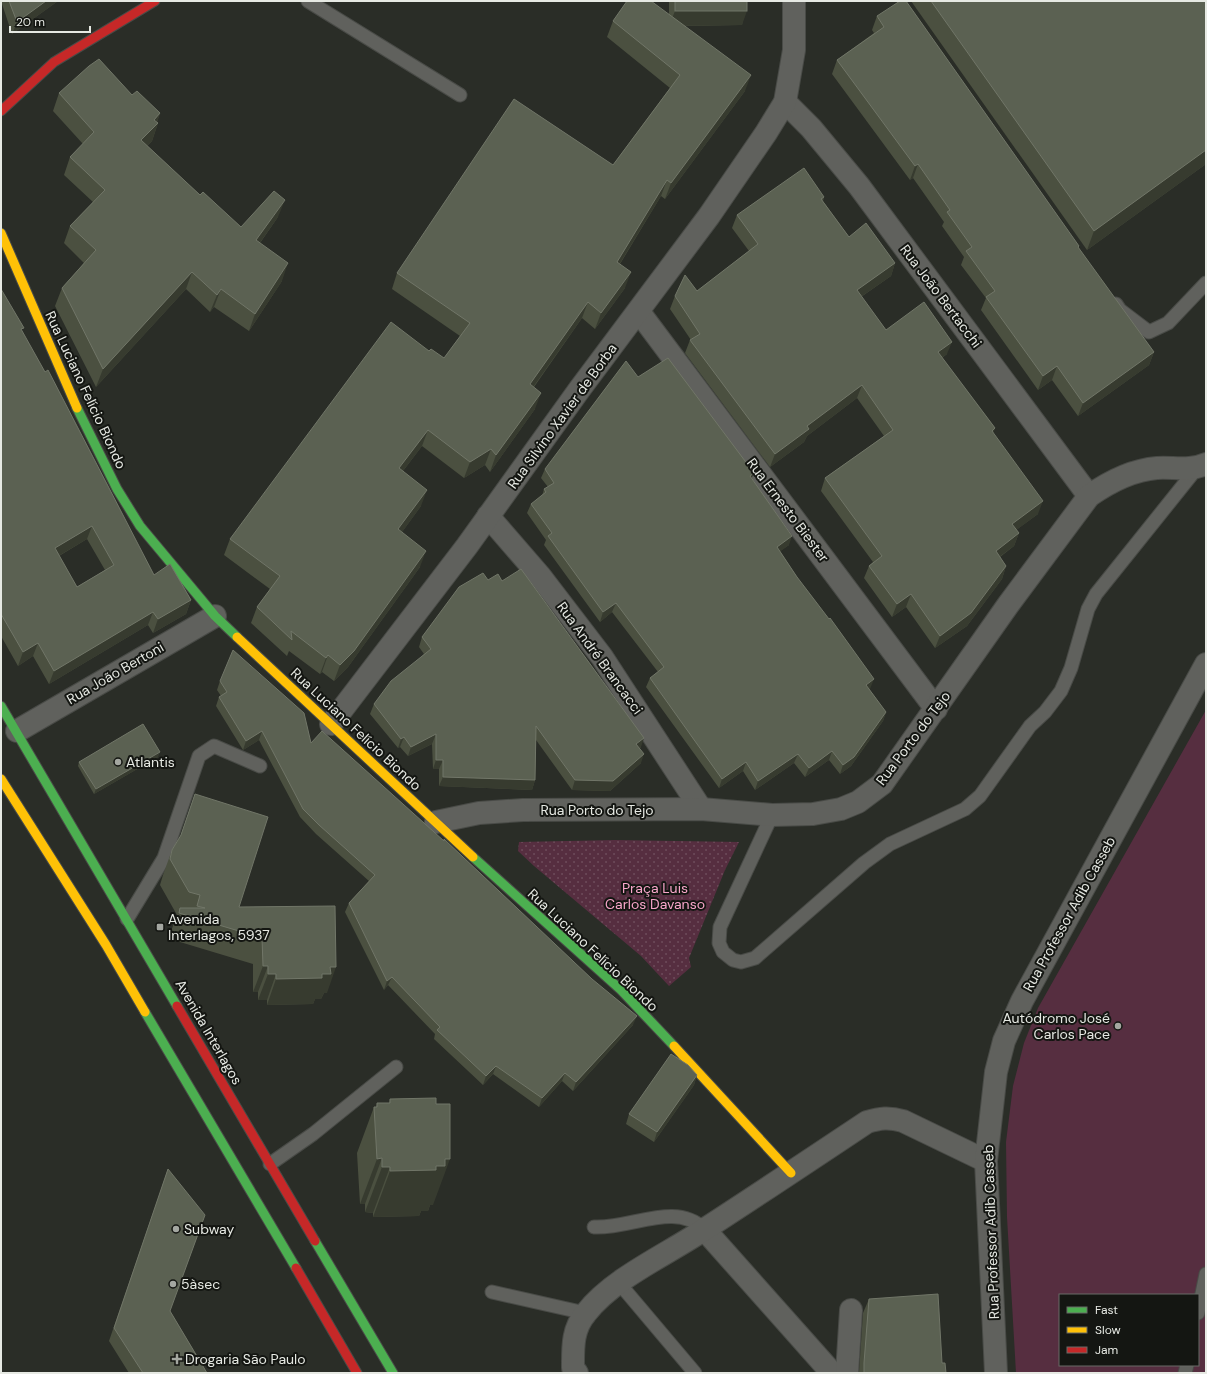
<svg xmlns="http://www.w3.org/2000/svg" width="1207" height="1374" viewBox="0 0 1207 1374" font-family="'DM Sans',sans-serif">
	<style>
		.park { fill: url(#park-dots) }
		.garden { fill: #562e40; fill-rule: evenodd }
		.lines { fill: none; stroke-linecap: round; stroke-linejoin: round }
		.lane-casing { stroke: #494b47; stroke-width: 15 }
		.street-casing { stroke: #494b47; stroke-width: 24 }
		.fast-casing { stroke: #494b47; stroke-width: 11 }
		.slow-casing { stroke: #494b47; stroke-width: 11 }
		.jam-casing { stroke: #494b47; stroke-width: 11 }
		.lane { stroke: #60615d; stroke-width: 13 }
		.street { stroke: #60615d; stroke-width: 22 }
		.fast { stroke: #4caf50; stroke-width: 9 }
		.slow { stroke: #ffc107; stroke-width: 9 }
		.jam { stroke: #c62828; stroke-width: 9 }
		.wall { fill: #4b5040; fill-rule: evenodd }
		.shaded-wall { fill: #373b2f }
		.building { fill: #5b6152; stroke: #717668; fill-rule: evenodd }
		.poi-dot { fill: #a4a7a1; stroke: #141612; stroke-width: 1.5 }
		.labels { text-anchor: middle; stroke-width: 4; stroke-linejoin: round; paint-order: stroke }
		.street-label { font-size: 14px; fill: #e6e9e3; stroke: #141612 }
		.poi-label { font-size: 14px; fill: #e6e9e3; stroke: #141612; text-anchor: start }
		.park-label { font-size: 14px; fill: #f8a6ca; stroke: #141612 }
	</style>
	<defs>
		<pattern id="park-dots" width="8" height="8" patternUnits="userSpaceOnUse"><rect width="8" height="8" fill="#562e40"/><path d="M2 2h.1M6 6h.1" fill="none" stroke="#6e4c5b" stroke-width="1.8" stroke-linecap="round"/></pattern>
	</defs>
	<rect width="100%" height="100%" fill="#2a2d27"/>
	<polygon class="park" points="615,840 739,842 725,870 689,958 691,967 669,986 641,956 534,866 518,851 519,842"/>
	<path class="garden" d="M1206,710V1373H1016L1007,1217L1006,1142L1013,1086L1024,1043L1038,1008ZM1060,1295H1198V1365H1060Z"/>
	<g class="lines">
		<g class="lane-casing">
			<g id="lane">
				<polyline points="308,1 460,95"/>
				<polyline points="1116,304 1120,310 1149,332 1168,323 1206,283"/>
				<polyline points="772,815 720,927 719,943 723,952 733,960 741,962 755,958 864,863 890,844 965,809 980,796 1030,726 1045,712 1061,691 1071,668 1088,609 1096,594 1197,468"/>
				<polyline points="127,919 164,858 199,756 214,746 260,766"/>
				<polyline points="270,1164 313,1134 396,1067"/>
				<path d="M594,1227C632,1229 675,1201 704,1229"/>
				<polyline points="619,1283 695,1373"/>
				<polyline points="492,1292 585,1313"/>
				<polyline points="1198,1313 1206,1274"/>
				<polyline points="1185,1373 1187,1365"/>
			</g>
		</g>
		<g class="street-casing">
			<g id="street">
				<polyline points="785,102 811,128 859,186 1089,496"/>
				<polyline points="639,312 936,709"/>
				<polyline points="488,516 540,576 602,657 701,809"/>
				<polyline points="331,724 467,546 579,390 709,216 766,133 785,102 794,50 794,1"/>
				<polyline points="17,731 215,616"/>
				<path d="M436,822L479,813L523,810L701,809L772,815L813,814L841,809L858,802L882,784L1008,605L1089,496C1109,482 1132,470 1157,468C1174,467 1190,471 1206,464"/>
				<polyline points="704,1229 832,1373"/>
				<path d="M577,1373L573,1368C573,1348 572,1329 586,1313C613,1278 668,1254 705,1229C759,1194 813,1158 867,1122C880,1118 889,1117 903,1121L986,1161"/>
				<polyline points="847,1373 851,1310"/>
				<polyline points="996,1373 986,1161 996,1072 1004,1041 1022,1001 1206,664"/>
			</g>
		</g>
		<g class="fast-casing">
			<g id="fast">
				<polyline points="77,408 117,489 140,526 215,616 237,637"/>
				<polyline points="1,706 177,1006"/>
				<polyline points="473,857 621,990 674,1046"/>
				<polyline points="145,1012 296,1268"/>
				<polyline points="315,1241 393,1373"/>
			</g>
		</g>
		<g class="slow-casing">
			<g id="slow">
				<polyline points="1,233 77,408"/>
				<polyline points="237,637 473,857"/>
				<polyline points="1,779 106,945 145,1012"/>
				<polyline points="674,1046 791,1173"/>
			</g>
		</g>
		<g class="jam-casing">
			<g id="jam">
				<polyline points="1,111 54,62 155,1"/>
				<polyline points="177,1006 315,1241"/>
				<polyline points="296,1268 357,1373"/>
			</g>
		</g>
		<use href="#lane" class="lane"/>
		<use href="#street" class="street"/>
		<use href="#fast" class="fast"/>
		<use href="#slow" class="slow"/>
		<use href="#jam" class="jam"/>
	</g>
	<g class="wall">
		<polygon points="1,1 58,1 12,34"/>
		<polygon points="669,1 747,1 742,25 684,26 745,91 665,199 661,196 620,264 625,288 595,329 582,318 534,387 535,409 490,472 485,465 464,478 422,446 403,471 421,506 402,532 420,567 348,667 334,681 322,672 320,674 289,651 287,656 251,623 257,607 270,589 224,555 230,539 429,351 444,358 460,336 392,289 397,273 613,165 670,88 607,37 613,21 669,14"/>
		<polygon points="911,1 1206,1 1206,164 1087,250"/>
		<polygon points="877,16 1079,246 1078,248 1154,352 1149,365 1078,416 1052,380 1038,390 981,310 986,298 961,265 964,257 942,226 944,222 913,178 910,180 832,74 837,60 874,33 872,30"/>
		<polygon points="59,93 132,95 160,113 157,122 158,123 152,141 147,146 200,195 241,227 278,217 260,243 282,281 249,331 214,307 210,312 186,289 96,387 55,306 62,288 84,263 64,243 70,226 93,202 64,175 70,157 83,144 53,111"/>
		<polygon points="824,197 823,201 849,237 895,263 891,276 861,297 886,330 947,354 942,358 995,428 993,433 1038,514 1016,530 1019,533 1014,546 1000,557 1006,566 1002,579 967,626 935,648 906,607 892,617 864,578 869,566 873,562 821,491 825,478 884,436 857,398 807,436 804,442 770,467 685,353 690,340 691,340 670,309 675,296 697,291 749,251 732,228 737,215"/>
		<path d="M1,289L22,332L154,575L191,600L186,614L153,633L148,625L49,684L33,656L18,666L1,636ZM87,539L105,570L77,587L59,556Z"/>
		<polygon points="638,377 752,478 789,545 780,551 870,689 869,689 886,712 883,721 851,766 840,774 829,760 805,777 794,763 755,790 743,771 719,788 646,687 650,678 658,672 612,612 600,622 544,545 546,540 527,513 531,504 542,496 544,489 548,487 541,478 545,469"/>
		<polygon points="488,580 502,581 641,747 640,748 641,763 610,791 572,790 536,740 535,780 532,790 439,786 439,769 433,769 432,744 408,756 400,747 398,748 370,714 374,704 424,654 419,647 422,637"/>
		<polygon points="220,681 311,743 444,841 444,839 633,1025 573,1091 562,1081 539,1107 493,1074 483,1085 434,1039 435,1034 388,985 384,990 345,912 349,903 369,881 316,834 300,817 259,740 243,750 216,706 219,697 221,696 217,690"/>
		<polygon points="158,757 94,794 78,766 79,762"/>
		<polygon points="195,794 239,907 327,993 324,993 321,999 315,999 313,1004 267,1005 267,1000 258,1000 258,992 253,992 253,964 170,939 170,934 177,915 160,885 163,875 172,850 180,837"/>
		<polygon points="697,1075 694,1085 654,1142 626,1124 629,1114"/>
		<polygon points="390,1099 433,1205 430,1205 428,1211 421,1211 419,1216 373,1217 373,1213 365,1212 365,1204 360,1204 357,1153 374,1107 376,1107 377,1103 389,1103"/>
		<polygon points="168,1169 170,1311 207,1373 129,1373 109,1341"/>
		<polygon points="869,1299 942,1363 946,1373 859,1373 863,1313"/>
	</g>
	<g class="shaded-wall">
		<polygon points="46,1 58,1 12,34 17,22"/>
		<polygon points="675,11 747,11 742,25 669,26"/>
		<polygon points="751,75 745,91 665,199 671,183"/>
		<polygon points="160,113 156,125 158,123 152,141 134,158 141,140 154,120"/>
		<polygon points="1206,150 1206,164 1087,250 1094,231"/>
		<polygon points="918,164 913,178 910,180 915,166"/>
		<polygon points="667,180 661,196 611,278 617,262"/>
		<polygon points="285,200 278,217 249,258 256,240"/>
		<polygon points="288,263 282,281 249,331 255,314"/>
		<polygon points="895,263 891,276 852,303 857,290"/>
		<polygon points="192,272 186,289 96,387 103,369"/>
		<polygon points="631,272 625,288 595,329 601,313"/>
		<polygon points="221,289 214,307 210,312 217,295"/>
		<polygon points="588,302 582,318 524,400 530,384"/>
		<polygon points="952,342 947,354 933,364 938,352"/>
		<polygon points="1154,352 1149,365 1078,416 1083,403"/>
		<polygon points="1057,366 1052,380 1038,390 1043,376"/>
		<polygon points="862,385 857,398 807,436 804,442 770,467 775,454 807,426"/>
		<polygon points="541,393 535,409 490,472 496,455"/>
		<polygon points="995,428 991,441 992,431"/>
		<polygon points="428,430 422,446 393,484 399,468"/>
		<polygon points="491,449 485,465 464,478 470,462"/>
		<polygon points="754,473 750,482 750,476"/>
		<polygon points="427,490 421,506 392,546 398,529"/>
		<polygon points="1043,501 1038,514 1007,537 1012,524"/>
		<polygon points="92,526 87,539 50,561 55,548"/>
		<polygon points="1019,533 1014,546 991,563 996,551"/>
		<polygon points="792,536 789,545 774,556 777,547"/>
		<polygon points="426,551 420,567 348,667 334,681 340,665"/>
		<polygon points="1006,566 1002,579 967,626 935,648 940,636"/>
		<polygon points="911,594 906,607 892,617 897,604"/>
		<polygon points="191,600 186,614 153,633 158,619"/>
		<polygon points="616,603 612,612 600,622 603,612"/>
		<polygon points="153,612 148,625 49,684 54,671"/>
		<polygon points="38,643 33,656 18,666 23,652"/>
		<polygon points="328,655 322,672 320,674 326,658"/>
		<polygon points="874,679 870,689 863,694 866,685"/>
		<polygon points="886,712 883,721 851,766 840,774 843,765"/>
		<polygon points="262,731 259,740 243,750 246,741"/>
		<polygon points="436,734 432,744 408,756 411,747"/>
		<polygon points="404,737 400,747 398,748 401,739"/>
		<polygon points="644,738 641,747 632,753 636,744"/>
		<polygon points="832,751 829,760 805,777 809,768"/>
		<polygon points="160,752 158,757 94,794 96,789"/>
		<polygon points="644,754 641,763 610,791 572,790 575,780"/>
		<polygon points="798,754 794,763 755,790 758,781"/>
		<polygon points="436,760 443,760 439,769 433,769"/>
		<polygon points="746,762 743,771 719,788 722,779"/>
		<polygon points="443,777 535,780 532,790 439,786"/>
		<polygon points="263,966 268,966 258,992 253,992"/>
		<polygon points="330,967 336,967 327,993 324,993 321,999 315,999 313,1004 267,1005 276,979"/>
		<polygon points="268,974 276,974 267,1000 258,1000"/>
		<polygon points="392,977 388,985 384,990 387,981"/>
		<polygon points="637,1016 633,1025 573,1091 576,1082"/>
		<polygon points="496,1066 493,1074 483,1085 486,1076"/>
		<polygon points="565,1073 562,1081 539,1107 542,1098"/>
		<polygon points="697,1075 694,1085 654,1142 657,1132"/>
		<polygon points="382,1158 365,1204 360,1204 377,1159"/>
		<polygon points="445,1159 450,1159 433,1205 430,1205 428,1211 421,1211 419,1216 373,1217 390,1171 436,1166"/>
		<polygon points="382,1167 390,1167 373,1213 365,1212"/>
	</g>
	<g class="building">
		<polygon points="9,1 46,1 17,22"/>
		<polygon points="627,1 651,1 751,75 671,183 667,180 617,262 631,272 601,313 588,302 530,384 541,393 496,455 491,449 470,462 428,430 399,468 427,490 398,529 426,551 354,651 340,665 328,655 326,658 291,631 292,640 257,607 280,576 230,539 391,322 429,351 431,349 444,358 470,323 397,273 514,99 613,165 680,75 613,21"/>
		<rect x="675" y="1" width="72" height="10"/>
		<polygon points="900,1 906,1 1079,246 1078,247 1154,352 1083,403 1057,366 1043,376 986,297 995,291 966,251 972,247 947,212 950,210 918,164 915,166 837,60 884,27 877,16"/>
		<polygon points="931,1 1206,1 1206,150 1094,231"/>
		<polygon points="99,59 132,95 137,91 160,113 154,120 158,123 141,140 200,195 203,192 241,227 274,191 285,200 256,240 288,263 255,314 221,289 217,295 192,272 103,369 62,288 96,250 70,226 105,190 70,157 94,132 59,93 89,66"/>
		<polygon points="804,168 824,197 821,199 849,237 866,223 895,263 857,290 886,330 924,302 952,342 938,352 995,428 992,431 1043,501 1012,524 1019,533 996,551 1006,566 971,613 940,636 911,594 897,604 869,566 882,556 825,478 893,430 862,385 807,426 809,429 775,454 690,340 700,334 675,296 685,275 697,291 758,244 737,215"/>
		<path d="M1,289L24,328L21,329L45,372L48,370L154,575L170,564L191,600L158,619L153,612L54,671L38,643L23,652L1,614ZM92,526L114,565L77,587L55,548Z"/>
		<polygon points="668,358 754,473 750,476 792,536 777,547 797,577 829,619 830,618 874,679 866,685 886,712 854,757 843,765 832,751 809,768 798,754 758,781 746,762 722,779 650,678 664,667 616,603 603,612 548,536 552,533 531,504 546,492 544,489 554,483 545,469 626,361 638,377"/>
		<polygon points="521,569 644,738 636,744 644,754 613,781 575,780 536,726 535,780 443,777 443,760 436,760 436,734 411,747 404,737 401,739 374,704 391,681 431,649 422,637 459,587 483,573 488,580 498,574 502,581"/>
		<polygon points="233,650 304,713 311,743 322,731 444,841 444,839 592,979 637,1016 576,1082 565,1073 542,1098 496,1066 486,1076 437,1030 440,1027 392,977 387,981 349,903 375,875 319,825 303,809 262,731 246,741 219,697 227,692 220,681"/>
		<polygon points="143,724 160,752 96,789 79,762"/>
		<polygon points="195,794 268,817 239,907 335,906 336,967 330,967 331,974 322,974 322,978 276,979 276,974 268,974 268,966 263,966 262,938 179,913 180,908 205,908 197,906 200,895 189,892 170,859 172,850 181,835"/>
		<polygon points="671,1054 688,1065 697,1075 657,1132 629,1114"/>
		<polygon points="436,1098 436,1104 450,1104 450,1159 445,1159 445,1166 436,1166 436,1170 390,1171 390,1167 382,1167 382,1158 377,1159 374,1107 377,1107 377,1103 390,1103 390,1099"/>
		<polygon points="168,1169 205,1215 170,1311 207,1373 143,1373 114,1328"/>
		<polygon points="938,1294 942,1363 945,1363 946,1373 864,1373 864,1363 869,1299"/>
	</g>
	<g class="poi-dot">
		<circle cx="118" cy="762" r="4"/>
		<rect x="156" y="923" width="8" height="8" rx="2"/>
		<circle cx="1118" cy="1026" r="4"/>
		<circle cx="176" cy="1229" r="4"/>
		<circle cx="173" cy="1284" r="4"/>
		<path d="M175 1353h4v4h4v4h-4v4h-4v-4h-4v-4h4z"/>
	</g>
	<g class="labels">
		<g class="street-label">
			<text transform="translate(941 296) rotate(53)" y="5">Rua João Bertacchi</text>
			<text transform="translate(86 390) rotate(65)" y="5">Rua Luciano Felício Biondo</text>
			<text transform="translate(562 416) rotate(-54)" y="5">Rua Silvino Xavier de Borba</text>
			<text transform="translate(788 510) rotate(53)" y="5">Rua Ernesto Biester</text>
			<text transform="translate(600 658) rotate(54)" y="5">Rua André Brancacci</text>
			<text transform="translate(115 673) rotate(-30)" y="5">Rua João Bertoni</text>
			<text transform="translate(356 729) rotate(43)" y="5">Rua Luciano Felício Biondo</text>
			<text transform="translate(913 738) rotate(-53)" y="5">Rua Porto do Tejo</text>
			<text x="597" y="815">Rua Porto do Tejo</text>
			<text transform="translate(1069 914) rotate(-61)" y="5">Rua Professor Adib Casseb</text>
			<text transform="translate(593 950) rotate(43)" y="5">Rua Luciano Felício Biondo</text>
			<text transform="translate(209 1032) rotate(60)" y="5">Avenida Interlagos</text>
			<text transform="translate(991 1232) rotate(-92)" y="5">Rua Professor Adib Casseb</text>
		</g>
		<g class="poi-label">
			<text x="126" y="767">Atlantis</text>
			<text x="168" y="924">Avenida<tspan x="168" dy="16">Interlagos, 5937</tspan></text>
			<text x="1110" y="1023" text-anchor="end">Autódromo José<tspan x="1110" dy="16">Carlos Pace</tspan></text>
			<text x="184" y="1234">Subway</text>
			<text x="181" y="1289">5àsec</text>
			<text x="185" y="1364">Drogaria São Paulo</text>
		</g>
		<g class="park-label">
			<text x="655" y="893">Praça Luis<tspan x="655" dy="16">Carlos Davanso</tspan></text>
		</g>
	</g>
	<rect width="1207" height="1374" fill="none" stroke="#e6e9e3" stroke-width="4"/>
	<rect x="1059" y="1294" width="140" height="72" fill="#141612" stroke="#686a66"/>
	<rect x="1067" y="1307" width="20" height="6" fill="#4caf50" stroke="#686a66"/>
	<text x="1095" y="1314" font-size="12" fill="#e6e9e3">Fast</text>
	<rect x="1067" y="1327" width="20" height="6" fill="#ffc107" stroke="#686a66"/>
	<text x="1095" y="1334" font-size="12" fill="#e6e9e3">Slow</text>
	<rect x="1067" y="1347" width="20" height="6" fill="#c62828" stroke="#686a66"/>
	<text x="1095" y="1354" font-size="12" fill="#e6e9e3">Jam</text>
	<path d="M10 26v6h80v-6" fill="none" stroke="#e6e9e3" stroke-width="2"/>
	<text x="16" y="26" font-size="12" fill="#e6e9e3" stroke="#141612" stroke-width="3" paint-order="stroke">20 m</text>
</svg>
